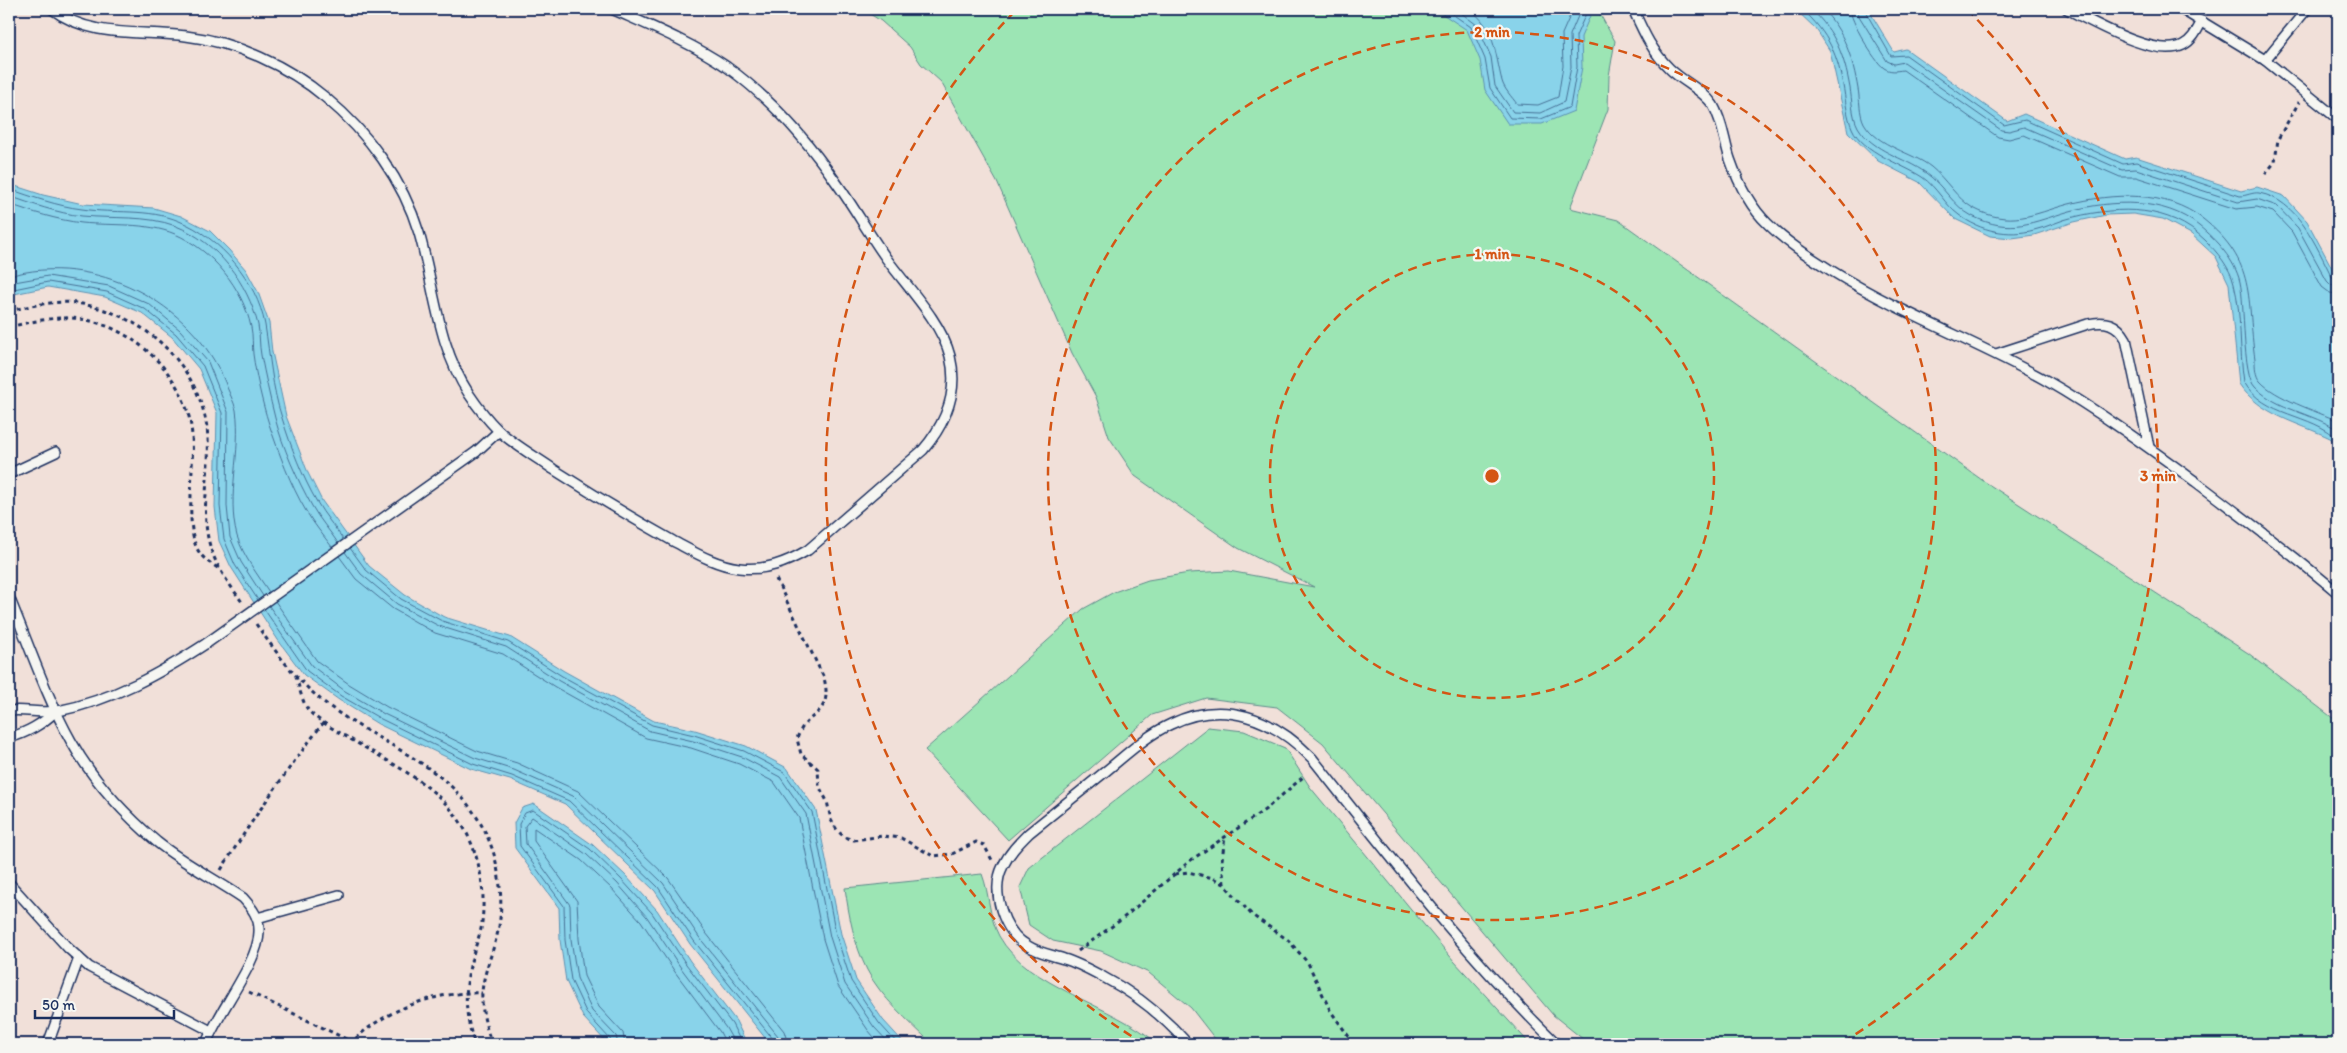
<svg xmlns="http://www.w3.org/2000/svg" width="2347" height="1053" viewBox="0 0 2347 1053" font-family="Itim,sans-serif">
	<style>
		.green { fill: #9ce5b4; stroke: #5c8a89 }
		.water { fill: #89d3ea; stroke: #5d91b2 }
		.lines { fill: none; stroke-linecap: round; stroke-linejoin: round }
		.shore { stroke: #477196; stroke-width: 1 }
		.service-casing { stroke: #1b2f5e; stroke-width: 12 }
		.path { stroke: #1b2f5e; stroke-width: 3; stroke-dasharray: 4 4; stroke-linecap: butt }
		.service { stroke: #f6f6f2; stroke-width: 9 }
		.service-bridge-casing { stroke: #1b2f5e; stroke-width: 12; stroke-linecap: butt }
		.service-bridge { stroke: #f6f6f2; stroke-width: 9 }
		.ring { fill: none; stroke: #d45514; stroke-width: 2.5; stroke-dasharray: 9 6 }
		.centre { fill: #d45514; stroke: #f6f6f2; stroke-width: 2.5 }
		.ring-label { font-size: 15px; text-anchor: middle; font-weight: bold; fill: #d45514; stroke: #f6f6f2; stroke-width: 4.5; stroke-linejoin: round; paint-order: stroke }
	</style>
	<rect width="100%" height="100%" fill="#f1e0d9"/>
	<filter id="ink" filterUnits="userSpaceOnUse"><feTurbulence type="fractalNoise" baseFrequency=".02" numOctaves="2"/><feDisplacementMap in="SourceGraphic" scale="10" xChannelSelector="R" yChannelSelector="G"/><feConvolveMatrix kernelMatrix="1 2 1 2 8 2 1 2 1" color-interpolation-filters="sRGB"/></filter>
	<g filter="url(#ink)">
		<g class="green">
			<polygon points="862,9 1597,9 1615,41 1609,76 1608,109 1570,208 1618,220 1982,480 2248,653 2338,722 2338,1044 1589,1044 1553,1015 1323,743 1277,707 1206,698 1152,715 1008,840 925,750 1083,609 1114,592 1148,580 1189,573 1229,571 1314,587 1238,548 1135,476 1109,437 1096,397 1072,353 997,182 941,82 921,64 910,47 881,21"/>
			<polygon points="1208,727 1244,731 1285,748 1310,787 1454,961 1530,1044 1219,1044 1191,1008 1149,973 1101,951 1053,941 1029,925 1020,887 1029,868"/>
			<path d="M982,874C990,895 988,915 999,936C1027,987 1114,1005 1158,1044L931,1043C909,1021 881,998 867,970C854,944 849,916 845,888Z"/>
		</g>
		<g class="water">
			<polygon points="1435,9 1593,9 1581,37 1582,67 1574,111 1542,124 1508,124 1485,90 1480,60 1467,30"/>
			<path d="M1795,9H1868L1894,52L1906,49L2007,121L2024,114L2125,159L2136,157L2241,191L2257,187L2284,196L2307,221L2338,279V446L2330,438C2299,423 2260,415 2239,384L2229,284L2216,257L2191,234L2163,219L2133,214L2106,215L2074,222L2034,235L2012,238L1990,236L1955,219L1919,182L1878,161L1848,132L1830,51L1816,29Z"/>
			<polygon points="9,184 43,195 83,204 154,208 181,216 210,231 229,250 246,270 258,292 269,323 272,352 286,416 308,473 322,501 369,566 405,595 444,617 510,637 564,671 654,721 695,730 746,746 787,768 816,810 841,934 856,980 883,1020 905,1044 770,1044 690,944 655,891 565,804 510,780 471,769 378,724 339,700 304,675 278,640 231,567 219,541 215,507 217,413 199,369 172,337 142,313 105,297 48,287 9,295"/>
			<polygon points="534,804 593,845 625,875 657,910 690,961 736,1021 747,1044 608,1044 583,1017 566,981 560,940 559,908 515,848 514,823 522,808"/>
		</g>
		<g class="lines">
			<g class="shore">
				<polyline points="1445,9 1471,27 1485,59 1490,88 1510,118 1541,119 1570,107 1577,67 1576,36 1588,9"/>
				<polyline points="1456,9 1477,25 1491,57 1495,86 1513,112 1540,113 1564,102 1571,67 1570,35 1581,9"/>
				<path d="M1469,9C1495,26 1495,54 1502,81C1504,89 1512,97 1517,104L1538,105L1558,97L1563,66L1562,34L1573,9"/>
				<path d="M1802,9C1829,34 1838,55 1844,91C1846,103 1847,116 1852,128C1862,152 1902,164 1922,177C1937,187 1945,205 1959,215C1980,231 2009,237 2034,230C2048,227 2060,220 2074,217C2120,206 2169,205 2205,240C2217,252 2230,267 2234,284C2242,315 2239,350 2244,382C2264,417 2311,413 2338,439"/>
				<path d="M1811,9C1836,33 1844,55 1850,88C1852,100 1852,116 1858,127C1873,152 1904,157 1926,173C1943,185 1953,206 1972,216C2011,235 2032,222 2070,211C2111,200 2164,197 2199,226C2216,240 2235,260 2240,282C2245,304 2242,374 2255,387C2278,410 2312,413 2338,430"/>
				<path d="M1822,9C1844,30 1853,59 1858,89C1860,99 1859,113 1864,123C1878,147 1912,152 1931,167C1946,179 1957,199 1973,208C2011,228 2032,214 2069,204C2113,193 2166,190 2203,219C2258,263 2246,298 2255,359C2255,365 2255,376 2260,381C2275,398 2316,411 2338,421"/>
				<path d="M1850,9C1850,20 1874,61 1884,68C1890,72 1896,71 1903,70L1998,137L2009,139L2024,135L2120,177H2136L2236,209L2257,207L2273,212L2292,232L2322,287L2330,293L2338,294"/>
				<polyline points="1857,9 1859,16 1887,61 1894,64 1904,62 2001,130 2009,131 2024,127 2122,170 2136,169 2238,202 2257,199 2277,206 2298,228 2327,281 2331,285 2338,286"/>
				<path d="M1864,9L1891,56L1906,55L2004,125L2025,120L2123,164L2136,162L2240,196C2246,196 2253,192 2259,193C2298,200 2316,246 2332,277L2338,280"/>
				<path d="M9,189C33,197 57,206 82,209C114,214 148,208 179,221C220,237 257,281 265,325C270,356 272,388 282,418C291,447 302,476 317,502C324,515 335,527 343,539"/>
				<path d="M9,196C32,204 57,213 82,216C114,219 146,215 176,226C217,242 248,283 258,325C260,335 259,345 261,355C265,376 270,398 275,418C283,448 297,479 312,506C319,519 330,531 338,543"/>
				<path d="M9,204C32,212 57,220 82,223C112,226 146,222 175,234C212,250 243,288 251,327C253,336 252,345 253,354C256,376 262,402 269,424C279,453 290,484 306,511C313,523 323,535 332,547"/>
				<path d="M9,276C93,251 192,302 225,382C228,391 234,401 236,410C242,451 226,496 237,536C243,556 258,575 269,592"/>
				<polyline points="9,283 48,276 109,286 149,304 180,330 208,362 228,412 227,506 230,537 241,562 263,596"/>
				<polyline points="9,290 48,282 107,292 145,309 176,334 203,366 222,413 220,506 224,539 235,565 258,600"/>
				<polyline points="350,548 366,570 401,599 442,621 508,642 562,676 652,725 694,735 744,751 784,772 812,812 836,935 851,981 879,1023 898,1044"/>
				<polyline points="345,552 361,574 397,604 439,626 506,647 559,681 650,731 693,741 742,757 780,777 806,814 830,937 845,984 874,1027 890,1044"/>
				<polyline points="339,556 356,579 393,609 435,633 503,654 555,687 646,738 691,748 739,764 774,782 799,818 823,939 838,986 868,1030 880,1044"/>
				<polyline points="275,601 317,661 349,684 387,707 477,751 517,763 578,791 668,878 706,933 784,1031 788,1044"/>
				<polyline points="269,606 312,666 345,691 384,714 475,758 514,770 573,796 663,883 699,937 778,1036 780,1044"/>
				<polyline points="264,609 307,671 341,696 381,719 473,764 512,776 569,801 658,887 694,941 773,1039 774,1044"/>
				<polyline points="612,1044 610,1039 587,1014 571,980 565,940 564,906 520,846 519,824 525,813 533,810 590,849 621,879 652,913 686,964 732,1024 742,1044"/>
				<polyline points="618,1044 616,1036 592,1011 577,978 571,939 570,905 526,844 525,826 532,817 586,854 617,883 647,917 681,968 726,1028 735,1044"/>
				<polyline points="625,1044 623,1033 599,1007 584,976 579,939 577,901 534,841 534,828 581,860 611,888 641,921 675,972 720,1032 726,1044"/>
			</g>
			<g class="service-casing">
				<g id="service">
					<path d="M52,9C91,39 141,30 186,36C236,42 288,66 326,98C368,133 403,180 419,233C435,288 437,345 469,394C477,406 488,420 498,430C514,445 536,457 553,469C592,494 632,518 673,541C694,552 715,565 739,568C765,571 786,563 808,550L923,450C946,423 959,392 950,356C941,321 907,287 886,258C869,234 855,209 838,185C808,141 770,98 727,67C692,43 650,26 612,9"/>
					<path d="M1633,9C1643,31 1652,52 1670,69C1683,82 1702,89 1713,105C1723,122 1724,141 1730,159C1738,182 1750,207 1768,224C1787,243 1810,257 1832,271C1901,314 1977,342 2047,381C2099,411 2148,447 2196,482C2244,518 2292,554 2338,593"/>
					<path d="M2067,9C2093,22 2156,59 2183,45C2193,40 2197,30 2202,21"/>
					<polyline points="2181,9 2265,60 2338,119"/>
					<polyline points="2265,60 2307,9"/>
					<path d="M1996,354L2088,324C2105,320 2117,323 2126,339L2149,447"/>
					<polyline points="476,452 499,431"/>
					<polyline points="9,474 56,452"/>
					<path d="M9,597C29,645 46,696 71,741C92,779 123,813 157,842C183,863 215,879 243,898C252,908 260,918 259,932C259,962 217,1013 206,1044"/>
					<path d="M9,711C25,709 43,714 58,711C113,700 161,673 207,643"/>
					<path d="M9,738C28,732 41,725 56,711"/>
					<polyline points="9,883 68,948 89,967 211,1031"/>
					<polyline points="257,918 339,895"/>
					<polyline points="48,1044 79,958"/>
					<path d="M1188,1044C1165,1018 1136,994 1105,978C1092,971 1078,963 1064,959C1052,955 1039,953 1028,946C1003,932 990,891 1003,866C1009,853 1019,843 1029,833C1055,812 1080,792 1106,771C1127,754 1147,735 1171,724C1224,698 1274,719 1312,758C1390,856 1467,957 1557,1044"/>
				</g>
			</g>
			<g class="path">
				<polyline points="2265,174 2275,162 2278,139 2299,102"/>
				<path d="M9,311C31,306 53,300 76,303C137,312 191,356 205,417C215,460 198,505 210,546C216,567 230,585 242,602"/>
				<path d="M9,327C31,322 50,317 72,318C127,322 179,368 190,421C198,457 182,527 199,552C204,560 212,564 219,569"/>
				<path d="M776,579L824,678C834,718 805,710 797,739L801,754L818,769L819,786L827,801L831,820L837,830L844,837L854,840L883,836L901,838L933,856L952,854L976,842L984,845L992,860"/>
				<path d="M256,624C275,651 295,678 320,699C384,751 463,764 493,851C500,874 503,902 499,926C495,949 484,969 482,992C481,1010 486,1028 492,1044"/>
				<path d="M296,676C299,687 302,702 309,711C318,721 339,732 350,739C389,762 436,784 461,823C479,852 486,888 482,922C481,934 475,946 472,958C464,987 464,1016 475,1044"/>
				<path d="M221,870C253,818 287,770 324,722"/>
				<polyline points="1175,874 1188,872 1213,878 1224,884 1252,915 1288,940 1308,963 1330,1010 1354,1044"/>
				<polyline points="1224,884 1222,860 1225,836"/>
				<polyline points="1078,951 1122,919 1191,860 1266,809 1303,777"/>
				<polyline points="249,992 352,1042"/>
				<path d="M350,1044C383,1010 435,991 482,993"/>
			</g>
			<use href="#service" class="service"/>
			<g class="service-bridge-casing">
				<polyline id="service-bridge" points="207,643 476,452"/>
			</g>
			<use href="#service-bridge" class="service-bridge"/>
		</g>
	</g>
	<g class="ring">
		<circle cx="1492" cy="476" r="222"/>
		<circle cx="1492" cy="476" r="444"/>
		<path d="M1144 1044A666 666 0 0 1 1017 9M1967 9A666 666 0 0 1 1840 1044"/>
	</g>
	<circle cx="1492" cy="476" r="8" class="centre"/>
	<g class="ring-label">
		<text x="1492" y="37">2 min</text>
		<text x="1492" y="259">1 min</text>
		<text x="2158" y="481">3 min</text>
	</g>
	<rect width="2347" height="1053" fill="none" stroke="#f6f6f2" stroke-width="30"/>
	<rect x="15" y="15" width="2317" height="1023" fill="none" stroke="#1b2f5e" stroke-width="2" filter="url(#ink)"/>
	<path d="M35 1010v8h139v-8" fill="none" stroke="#1b2f5e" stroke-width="2.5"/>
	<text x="42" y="1010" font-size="15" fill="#1b2f5e" stroke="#f6f6f2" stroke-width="4" paint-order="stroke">50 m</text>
</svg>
